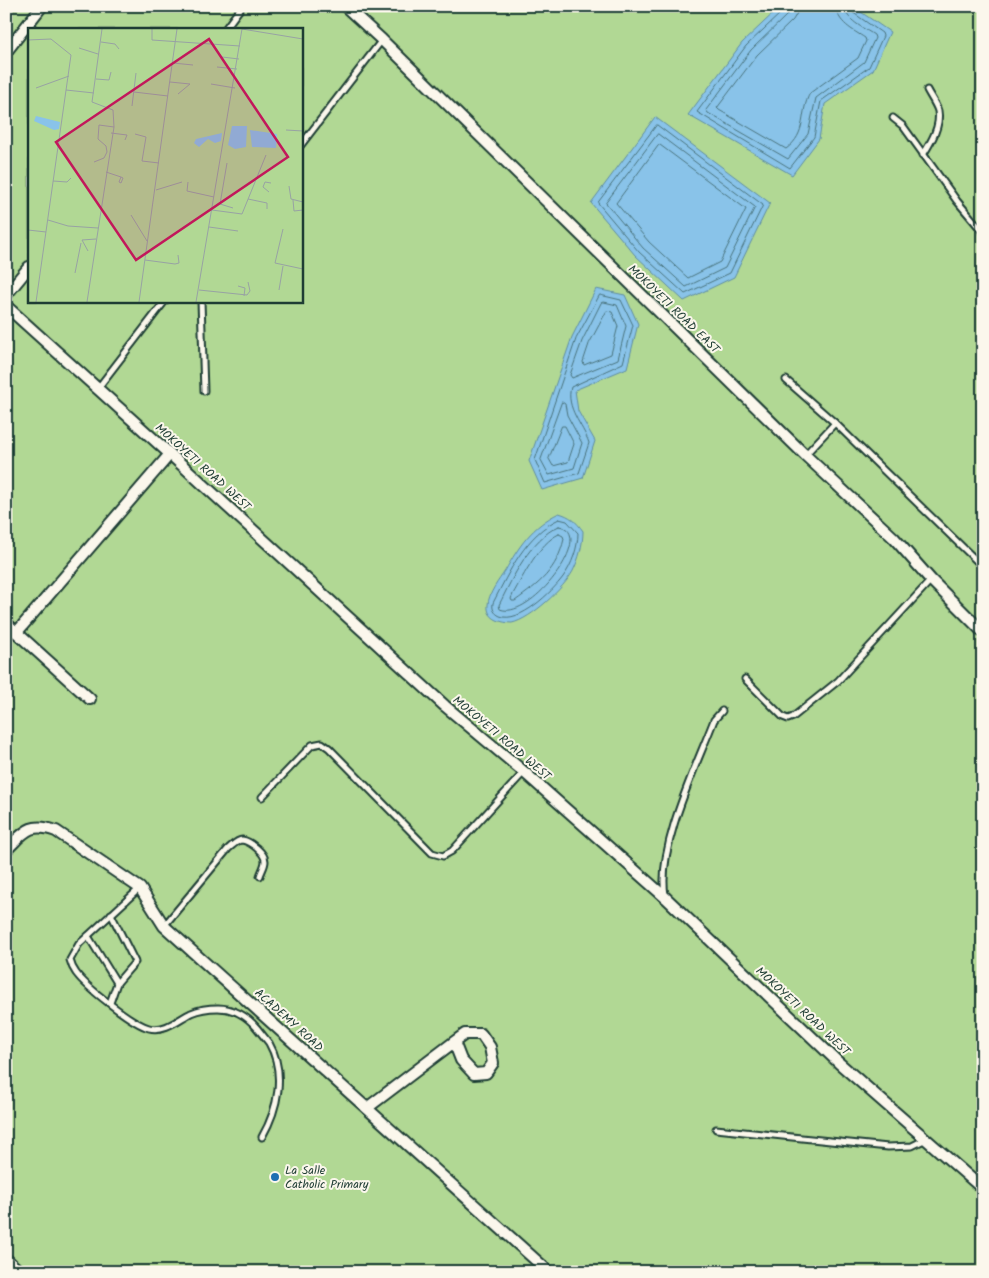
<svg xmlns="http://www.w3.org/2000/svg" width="989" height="1278" viewBox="0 0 989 1278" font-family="Kalam,sans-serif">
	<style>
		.green { fill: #b1d894; stroke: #688a64; fill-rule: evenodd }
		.water { fill: #89c3e9; stroke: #5f8da1 }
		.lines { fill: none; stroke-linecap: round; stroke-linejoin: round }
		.shore { stroke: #49737c; stroke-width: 1 }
		.service-casing { stroke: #1f3d34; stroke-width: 9 }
		.minor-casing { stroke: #1f3d34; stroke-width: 14 }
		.service { stroke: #fbf7ec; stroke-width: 5 }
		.minor { stroke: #fbf7ec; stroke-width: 10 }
		.poi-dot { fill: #1f6fb2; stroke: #fbf7ec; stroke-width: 2 }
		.labels { text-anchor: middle; stroke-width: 4; stroke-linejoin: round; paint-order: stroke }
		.street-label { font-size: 12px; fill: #1f3d34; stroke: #fbf7ec }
		.poi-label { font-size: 12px; fill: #1f3d34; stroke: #fbf7ec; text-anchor: start }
		.inset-road { fill: none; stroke: #98a2a4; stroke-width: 1 }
		.view { fill: #c2185b; fill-opacity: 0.15; stroke: #c2185b; stroke-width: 2.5 }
		.inset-edge { fill: none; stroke: #1f3d34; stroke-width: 2.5 }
	</style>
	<rect width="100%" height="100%" fill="#e8e6ee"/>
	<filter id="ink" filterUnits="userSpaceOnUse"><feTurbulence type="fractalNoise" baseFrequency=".02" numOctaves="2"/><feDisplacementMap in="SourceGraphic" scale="10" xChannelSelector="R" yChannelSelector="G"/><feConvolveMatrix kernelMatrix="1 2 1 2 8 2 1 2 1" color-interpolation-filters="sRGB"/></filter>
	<g filter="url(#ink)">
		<path class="green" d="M6,6H983V1272H6ZM29,29H301V301H29Z"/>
		<g class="water">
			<polygon points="781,6 852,6 890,32 873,70 825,104 819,139 792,175 688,115 742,43"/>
			<polygon points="655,117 770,203 734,277 684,301 635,255 591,203"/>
			<polygon points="596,289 625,295 638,324 627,368 575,390 578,411 595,441 583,478 542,490 529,461 572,337"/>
			<path d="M559,513C570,516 576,521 583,531C583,544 579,559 573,571C564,588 531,619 512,623C507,623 502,622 497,620C491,617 487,612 488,605C488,594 499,580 505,571C519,546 532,526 559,513Z"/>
		</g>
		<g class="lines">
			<g class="shore">
				<polyline points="784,6 782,12 746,46 697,112 790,168 814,137 821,101 869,67 883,36 882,33 852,12 850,6"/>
				<path d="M790,6L787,15L751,50L706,110L708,113L788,159L808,134L816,98L864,62L875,38L874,35C864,28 845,20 844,6"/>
				<path d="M797,6V13L793,20L757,55L717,108L719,110L786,149C808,133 799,113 810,93L858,58L866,41L865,38C853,30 837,23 836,6"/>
				<polygon points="657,125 763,205 730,273 685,294 639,252 598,203"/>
				<polygon points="658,134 755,207 725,268 686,287 643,248 606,203"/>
				<polygon points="660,145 746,209 720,262 688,278 649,242 616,203 658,146"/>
				<path d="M600,295L621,300L633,325L623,363L571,387C565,408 583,425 589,443L579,473L545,483L535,460L576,339Z"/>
				<polygon points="604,302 617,305 626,326 618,359 572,378 570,375 582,341 601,303"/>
				<polygon points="607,311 612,312 618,326 611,354 584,365 583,362 589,344"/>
				<polygon points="562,402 565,404 567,415 582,443 574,468 549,475 541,460"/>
				<polygon points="562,426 565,426 574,444 568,462 553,466 549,459"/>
				<path d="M559,519L567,521L578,533C578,547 572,565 563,577C552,592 519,624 500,616C494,613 492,609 493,603C509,572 526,534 559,519Z"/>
				<path d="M559,526C599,532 530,622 500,609L499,605C513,577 530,539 559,526Z"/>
				<path d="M559,534L563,536L564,539C557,570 539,584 515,601H512L511,599L513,594C524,575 539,543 559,534Z"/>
			</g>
			<g class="service-casing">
				<g id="service">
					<polyline points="225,29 242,6"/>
					<polyline points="893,118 903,126 957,201 983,232"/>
					<polyline points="301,145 382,40"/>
					<path d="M923,155C931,142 941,126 938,111C936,104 930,96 927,90"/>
					<polyline points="201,301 204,391"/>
					<polyline points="786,380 835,423 983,567"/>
					<polyline points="98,388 165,301"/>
					<polyline points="805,455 835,423"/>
					<polyline points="745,679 783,717 788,719 793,717 838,681 931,580"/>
					<polyline points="262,797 312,745 322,743 329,748 432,853 443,856 452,851 524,772"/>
					<path d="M140,888L79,944L70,960C71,964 73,969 76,973C86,987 133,1024 149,1028C165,1032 179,1019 191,1013C200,1009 208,1008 218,1008C233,1008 247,1016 257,1028C261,1033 265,1038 269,1043C286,1073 278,1109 262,1137"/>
					<path d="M665,895C657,846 696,767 714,720L722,711"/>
					<path d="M164,926L228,849C232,846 237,840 242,840C250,841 265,853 265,861C265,866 261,872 260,876"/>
					<polyline points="88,936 117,983"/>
					<polyline points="110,1003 117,983 135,962 111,914"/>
					<polyline points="716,1129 888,1147 912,1146 926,1139"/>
				</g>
			</g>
			<g class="minor-casing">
				<g id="minor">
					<polyline points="345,6 382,40 805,455 894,538 931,580 983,632"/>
					<polyline points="6,52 42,6"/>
					<polyline points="6,295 29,267"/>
					<polyline points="6,306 170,454 445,706 524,772 666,898 839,1063 983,1189"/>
					<polyline points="6,623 90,699"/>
					<polyline points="17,632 170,454"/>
					<path d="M6,850C24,833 29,821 56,831L140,888L164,926L549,1272"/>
					<polyline points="367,1108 454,1042 465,1034 481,1034 490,1047 493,1063 486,1073 474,1074 461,1060 454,1042"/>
					<polyline points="6,1259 20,1272"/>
				</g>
			</g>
			<use href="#service" class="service"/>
			<use href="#minor" class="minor"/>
		</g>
	</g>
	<circle class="poi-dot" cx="275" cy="1177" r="5"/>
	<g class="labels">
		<g class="street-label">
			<text transform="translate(674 309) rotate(44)" y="4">MOKOYETI ROAD EAST</text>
			<text transform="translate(203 467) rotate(42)" y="4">MOKOYETI ROAD WEST</text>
			<text transform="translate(502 738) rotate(40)" y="4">MOKOYETI ROAD WEST</text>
			<text transform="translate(803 1011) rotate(43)" y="4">MOKOYETI ROAD WEST</text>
			<text transform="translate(289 1020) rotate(42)" y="4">ACADEMY ROAD</text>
		</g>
		<g class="poi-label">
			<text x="285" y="1174">La Salle<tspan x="285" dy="14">Catholic Primary</tspan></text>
		</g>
	</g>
	<g transform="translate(28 28)">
		<rect width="275" height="275" fill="#e8e6ee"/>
		<path d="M0,1H275V274H0Z" fill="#b1d894"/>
		<path d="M8,88L32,94L31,101L26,102L6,93ZM204,98H219L218,119L207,121L200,117ZM222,102L249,106L248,120L224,119ZM194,105L193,113L187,115L180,111L171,119L166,115L168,111Z" fill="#89c3e9"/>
		<path class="inset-road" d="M124,1V12L212,18M214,1L275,11M0,12L23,11L43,27L8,274M73,14L87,16L91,21M51,20L70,26M194,29L211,31M145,35L165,37M189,39L209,41M68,51L81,52L83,44M142,54L162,56L150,66M183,56L207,60M8,60L41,48M38,62L66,65M106,64L140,68M104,78L108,45M258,102L275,103M83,105L99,107L97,112M107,106L118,109L114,133L131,135M66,134L76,130L79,124L78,118L70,111L71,97L86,99M199,135L192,176L205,180M78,144L93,149L95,150L93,155L91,154L93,149M25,153L39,154L43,150M160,154L159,163L186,169M261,158L263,171L275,174M128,162L154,154M241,164L235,159L237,154L243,155M220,171L239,175V181M265,172L266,183L275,182M184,182L214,186L238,127M103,187L119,213M20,192L40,198L70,200M181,199L210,203M255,201L247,235L275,241M0,202L18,204M60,223L54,212L68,211M117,232L147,236L151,235L150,227M47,245L53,215M210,258L217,260L216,268M171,262L219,267L222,263L220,254M251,262L255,238M59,274L86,99L85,82L64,74L74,1M111,274L149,1M168,274L214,1"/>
		<path class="view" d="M181,11L260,129L108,232L28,114Z"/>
		<rect width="275" height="275" class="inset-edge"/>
	</g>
	<rect width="989" height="1278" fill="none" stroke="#fbf7ec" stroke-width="25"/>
	<rect x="12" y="12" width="964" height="1253" fill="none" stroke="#1f3d34" stroke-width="2" filter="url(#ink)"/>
</svg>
